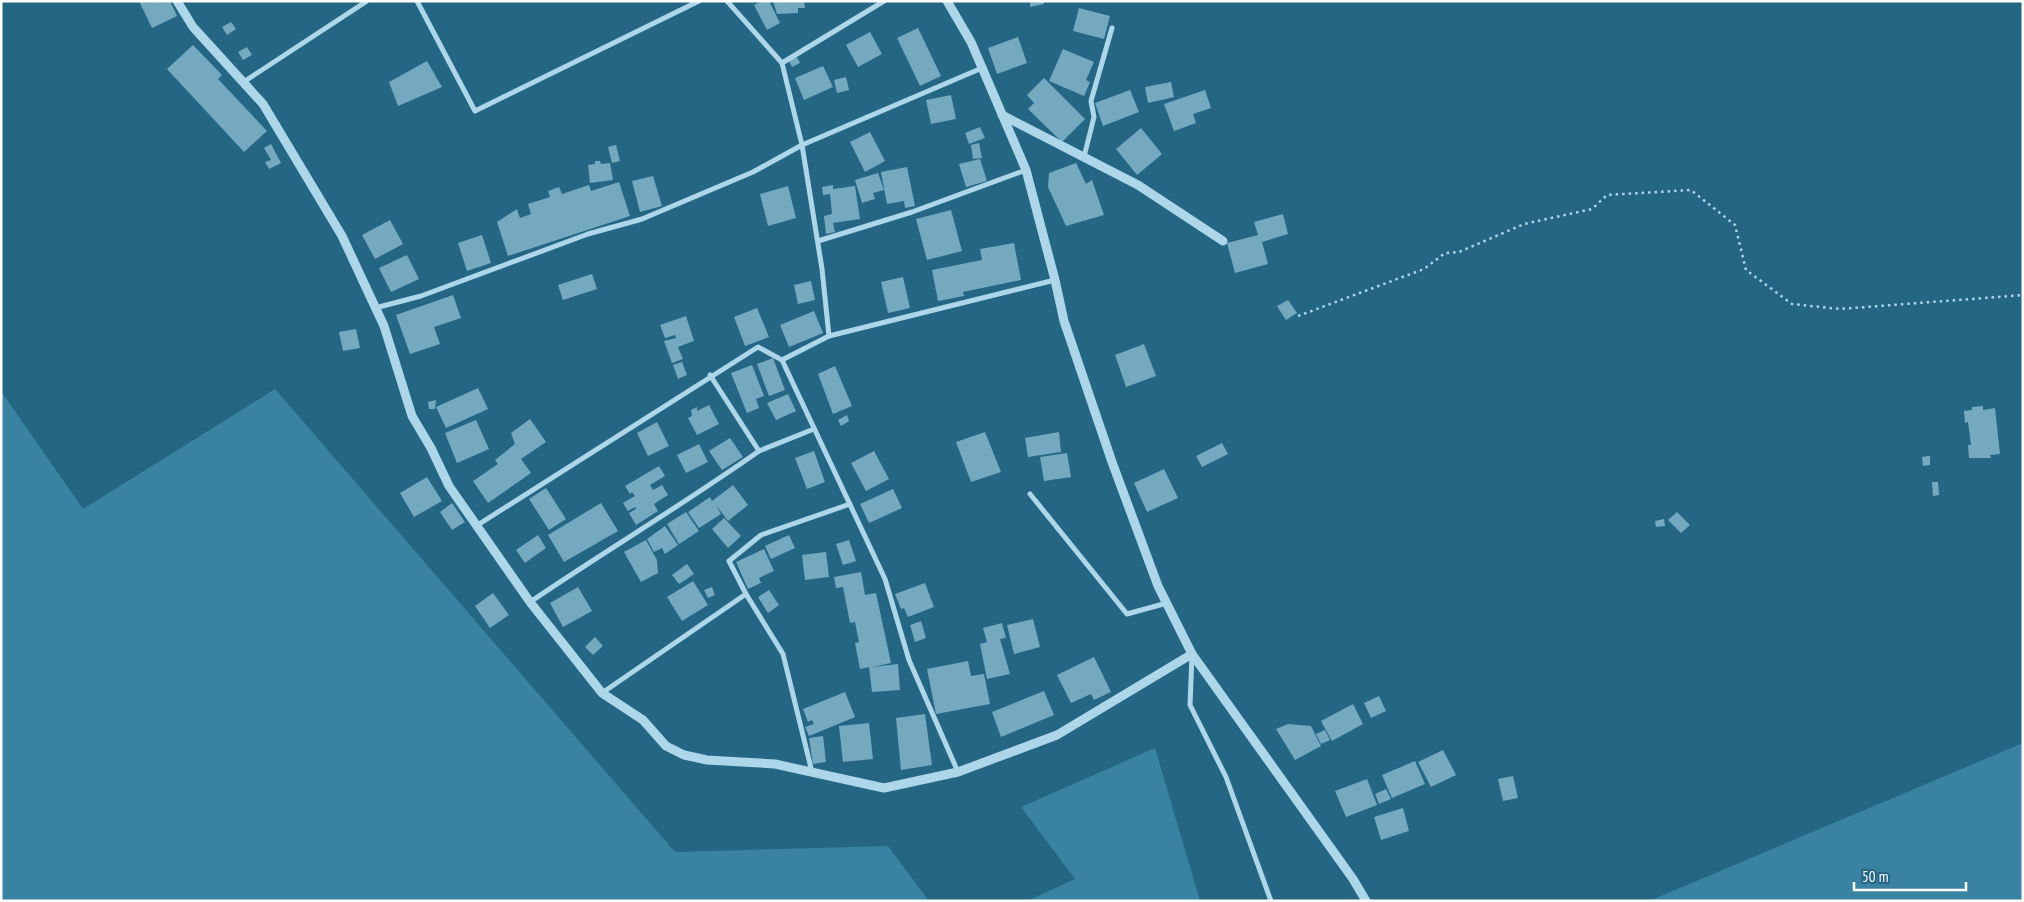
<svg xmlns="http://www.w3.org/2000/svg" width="2024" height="902" viewBox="0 0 2024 902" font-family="'PT Sans Narrow',sans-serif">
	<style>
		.green { fill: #3982a1 }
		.building { fill: #75a9bf }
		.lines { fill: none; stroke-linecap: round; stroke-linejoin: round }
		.path { stroke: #add7e8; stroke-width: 2.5; stroke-dasharray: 2.5 4; stroke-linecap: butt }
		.minor { stroke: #add7e8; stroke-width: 5 }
		.tertiary { stroke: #add7e8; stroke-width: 9 }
	</style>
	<rect width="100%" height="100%" fill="#246684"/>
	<g class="green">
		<polygon points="275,389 675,852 888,846 929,901 1,901 1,391 83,509"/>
		<polygon points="2023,743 2023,901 1649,901"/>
		<polygon points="1155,748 1200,901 1027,901 1075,879 1021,807"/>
	</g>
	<g class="building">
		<polygon points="139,1 170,1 177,16 152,28"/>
		<polygon points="762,1 769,1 780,23 767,30 754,5"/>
		<polygon points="773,1 804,1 805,8 798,8 798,13 777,14"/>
		<polygon points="1030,1 1044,1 1044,4 1030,7"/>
		<polygon points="1079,8 1110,16 1104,39 1073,31"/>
		<polygon points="231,22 236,29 227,35 222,27"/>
		<polygon points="918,28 941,76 920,86 897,38"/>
		<polygon points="870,32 882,54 858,67 846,45"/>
		<polygon points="1018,37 1027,63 997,74 988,48"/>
		<polygon points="193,45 222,75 218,79 267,131 244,152 167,69"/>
		<polygon points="247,47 252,55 243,60 238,52"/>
		<polygon points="1063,49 1094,62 1086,80 1090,82 1084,96 1049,81"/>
		<polygon points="797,57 800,63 792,67 789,61"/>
		<polygon points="427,61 442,87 398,106 389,82"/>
		<polygon points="823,66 833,87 804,100 795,78"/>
		<polygon points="846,77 849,90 837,93 834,80"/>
		<polygon points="1044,78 1085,119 1062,142 1028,109 1034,103 1027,95"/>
		<polygon points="1171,82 1174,97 1148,103 1145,87"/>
		<polygon points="1130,90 1139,112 1103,126 1095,103"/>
		<polygon points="1205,90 1211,108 1193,114 1196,123 1174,131 1164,104"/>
		<polygon points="951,95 956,119 931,124 926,100"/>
		<polygon points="980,127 985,138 969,144 965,133"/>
		<polygon points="1141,128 1162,154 1137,175 1116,149"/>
		<polygon points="870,132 885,161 865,172 850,142"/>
		<polygon points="979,143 982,158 973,159 971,145"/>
		<polygon points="271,144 281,163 269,169 265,162 271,160 264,148"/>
		<polygon points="616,145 620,161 612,163 608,147"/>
		<polygon points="980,159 987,181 966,187 959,164"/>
		<polygon points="595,161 600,161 601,164 610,163 613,180 590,183 588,165 595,164"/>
		<polygon points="1076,163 1086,184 1092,180 1104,215 1066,226 1048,187 1049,173"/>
		<polygon points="907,167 915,206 905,208 904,201 887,204 881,172"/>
		<polygon points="878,173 884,190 873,193 875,199 862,203 855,180"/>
		<polygon points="653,176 662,206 640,212 632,181"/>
		<polygon points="619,182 630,216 508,256 497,222 517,209 520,218 531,214 528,204 550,197 548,191 559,187 562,194 589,185 591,191"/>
		<polygon points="833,185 833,189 855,186 860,219 833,223 835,232 826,234 824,216 832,214 830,194 823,195 822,187"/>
		<polygon points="788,186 796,218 768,226 760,194"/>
		<polygon points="951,210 962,251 927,260 916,219"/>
		<polygon points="1283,214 1288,234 1262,242 1268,264 1235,273 1227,243 1258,235 1254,222"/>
		<polygon points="390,220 403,244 375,259 362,235"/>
		<polygon points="482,235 491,263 467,271 458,243"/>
		<polygon points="1014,243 1021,280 963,292 964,296 938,301 932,270 982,260 980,249"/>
		<polygon points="407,255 419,279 391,292 379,268"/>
		<polygon points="592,274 597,289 563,300 558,285"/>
		<polygon points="903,277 910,308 888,313 881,282"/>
		<polygon points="811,281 815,300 798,304 794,285"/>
		<polygon points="453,295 461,318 434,327 440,344 410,354 396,315"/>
		<polygon points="1288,300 1297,313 1286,320 1277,306"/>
		<polygon points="757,308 769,337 745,346 734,317"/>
		<polygon points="814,311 823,333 789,347 780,325"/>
		<polygon points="686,316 694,341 678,347 683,359 672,363 664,341 676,338 675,335 665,338 660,325"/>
		<polygon points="356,329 360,348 343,351 339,332"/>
		<polygon points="1144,344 1156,376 1126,387 1115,355"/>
		<polygon points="773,358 785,390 769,396 757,364"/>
		<polygon points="682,362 687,375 678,379 673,365"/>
		<polygon points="752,365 764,396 756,399 759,408 747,413 731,373"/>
		<polygon points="835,366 852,406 833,414 818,374"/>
		<polygon points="478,388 488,409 446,428 436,407"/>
		<polygon points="788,394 796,411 776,420 767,403"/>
		<polygon points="436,400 435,409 429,409 428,402"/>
		<polygon points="709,405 719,424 697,435 688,418 692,416 691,410 697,407 697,411"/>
		<polygon points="1983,406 1983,410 1995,408 2000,454 1990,455 1991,458 1969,458 1968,445 1971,445 1968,422 1965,423 1964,411 1972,410 1972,407"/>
		<polygon points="847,415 849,421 841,426 838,420"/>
		<polygon points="530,419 546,442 521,459 531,473 488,503 473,481 498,464 495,460 515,444 511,433"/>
		<polygon points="476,420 489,449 457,463 445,433"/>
		<polygon points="657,422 669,446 648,456 637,433"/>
		<polygon points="985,432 1001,472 971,482 956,442"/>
		<polygon points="1059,432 1061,452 1028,457 1025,438"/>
		<polygon points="730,438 743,457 722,470 709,451"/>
		<polygon points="1222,443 1228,454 1202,467 1196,456"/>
		<polygon points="699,444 708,462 686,473 677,455"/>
		<polygon points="814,451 825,482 807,489 795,458"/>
		<polygon points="874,451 889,479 866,491 851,463"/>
		<polygon points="1067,453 1071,477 1044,481 1040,457"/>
		<polygon points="1930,456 1930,465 1923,466 1922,457"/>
		<polygon points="659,466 665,476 650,485 653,490 662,485 668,495 654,504 658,511 636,525 629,513 636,509 635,507 628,511 623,503 635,496 632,492 630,494 625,486"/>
		<polygon points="1164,469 1178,498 1147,512 1134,483"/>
		<polygon points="427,477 442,501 414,517 400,493"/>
		<polygon points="1932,482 1938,482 1939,495 1933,496"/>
		<polygon points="733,485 748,505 728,521 716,505 721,514 699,528 688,512 710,497 712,501"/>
		<polygon points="546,488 566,519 549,530 529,499"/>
		<polygon points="893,489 902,508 869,523 860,504"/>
		<polygon points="452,503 465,522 452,530 440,512"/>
		<polygon points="601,503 618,531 564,562 548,535"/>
		<polygon points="686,512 699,531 679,544 667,524"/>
		<polygon points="1677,512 1690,525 1681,533 1668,520"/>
		<polygon points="724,518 741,536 728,548 712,529"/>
		<polygon points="1664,519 1665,526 1656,527 1655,521"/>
		<polygon points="665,526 678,545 665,554 662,548 654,552 647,539"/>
		<polygon points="538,535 546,548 525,563 516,550"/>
		<polygon points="789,535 795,548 771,559 765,546"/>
		<polygon points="646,540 657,560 658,573 641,582 624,552"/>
		<polygon points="849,540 856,561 843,565 836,544"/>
		<polygon points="764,549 774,571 759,578 761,583 748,589 736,562"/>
		<polygon points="826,552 829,577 805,580 802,555"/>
		<polygon points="687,564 694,574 679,584 672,575"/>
		<polygon points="861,572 865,595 876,593 891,663 872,667 898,664 900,690 872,692 869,667 860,669 855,643 859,642 855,622 850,623 843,587 836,588 834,577"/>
		<polygon points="693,581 708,605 682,621 667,597"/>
		<polygon points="925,583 934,607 908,617 904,608 901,609 895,594"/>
		<polygon points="578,587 592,611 563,627 550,603"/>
		<polygon points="712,587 715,595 708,598 704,590"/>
		<polygon points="769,590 779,605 768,613 758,597"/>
		<polygon points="493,593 509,615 490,628 475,606"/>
		<polygon points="1033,619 1040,647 1014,654 1007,625"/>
		<polygon points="921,621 926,638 915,642 910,625"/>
		<polygon points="1002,623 1006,638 1000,639 1010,674 987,679 980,644 987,642 983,628"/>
		<polygon points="595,637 603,646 593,655 585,647"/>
		<polygon points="1094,657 1111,692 1094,700 1091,694 1071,703 1057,675"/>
		<polygon points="968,661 971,676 984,674 990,704 936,714 927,669"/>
		<polygon points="1044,691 1054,715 1001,737 992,712"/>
		<polygon points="845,692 855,717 809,736 805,727 814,724 812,720 808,722 803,709"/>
		<polygon points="1379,696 1386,711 1371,718 1364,703"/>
		<polygon points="1353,704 1363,724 1332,741 1321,721"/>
		<polygon points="925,714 932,765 901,770 896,718"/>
		<polygon points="869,723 873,759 843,762 839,726"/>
		<polygon points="1288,724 1311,726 1321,746 1295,760 1276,729"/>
		<polygon points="1325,730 1330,740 1321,744 1316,734"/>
		<polygon points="823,736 826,762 813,764 809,738"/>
		<polygon points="1443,750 1456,775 1431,787 1418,762"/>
		<polygon points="1415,761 1425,784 1392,798 1382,775"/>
		<polygon points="1513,776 1518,798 1503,801 1498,779"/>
		<polygon points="1367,779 1377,805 1346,817 1335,791"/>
		<polygon points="1386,789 1391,799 1379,804 1375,794"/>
		<polygon points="1403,808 1409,831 1381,840 1374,817"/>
	</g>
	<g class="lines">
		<polyline class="path" points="1298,316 1424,269 1445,253 1459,252 1524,224 1592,209 1607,195 1691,190 1735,225 1746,270 1792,304 1840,309 2023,295"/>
		<g class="minor">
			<polyline points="417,1 475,111 699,1"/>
			<polyline points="727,1 782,63 802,145 982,68"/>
			<polyline points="782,63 884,1"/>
			<polyline points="242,83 367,1"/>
			<polyline points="1084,157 1094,117 1091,101 1112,28"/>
			<polyline points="818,241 912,212 1026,170"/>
			<polyline points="375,308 421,296 588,234 642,219 753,172 802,145 822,269 829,336 782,360 885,579 909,660 958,772"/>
			<polyline points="829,336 1055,280"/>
			<polyline points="759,451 814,429"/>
			<polyline points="1030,494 1127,614 1167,603"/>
			<polyline points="476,526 758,347 782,360"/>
			<polyline points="746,594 729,561 761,535 850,504"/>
			<path d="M530,602C605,551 684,504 759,451L710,375"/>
			<polyline points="1192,655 1190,705 1226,777 1271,901"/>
			<polyline points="602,693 746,594 783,654 812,772"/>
		</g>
		<g class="tertiary">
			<polyline points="177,1 193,27 263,104 342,236 384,326 412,416 431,448 449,486 530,602 602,693 643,720 666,746 684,755 707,760 775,764 884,788 958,772 1057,735 1192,654"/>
			<polyline points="947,1 971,42 1026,170 1055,280 1064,321 1112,462 1158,586 1192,654 1353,879 1366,901"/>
			<polyline points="1002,115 1138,185 1223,241"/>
		</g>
	</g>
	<rect width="2024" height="902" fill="none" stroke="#ffffff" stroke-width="5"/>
	<path d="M1854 882v8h112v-8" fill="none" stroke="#ffffff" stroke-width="2.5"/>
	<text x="1862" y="882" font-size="15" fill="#ffffff" stroke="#246684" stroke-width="4" paint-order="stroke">50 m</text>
</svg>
